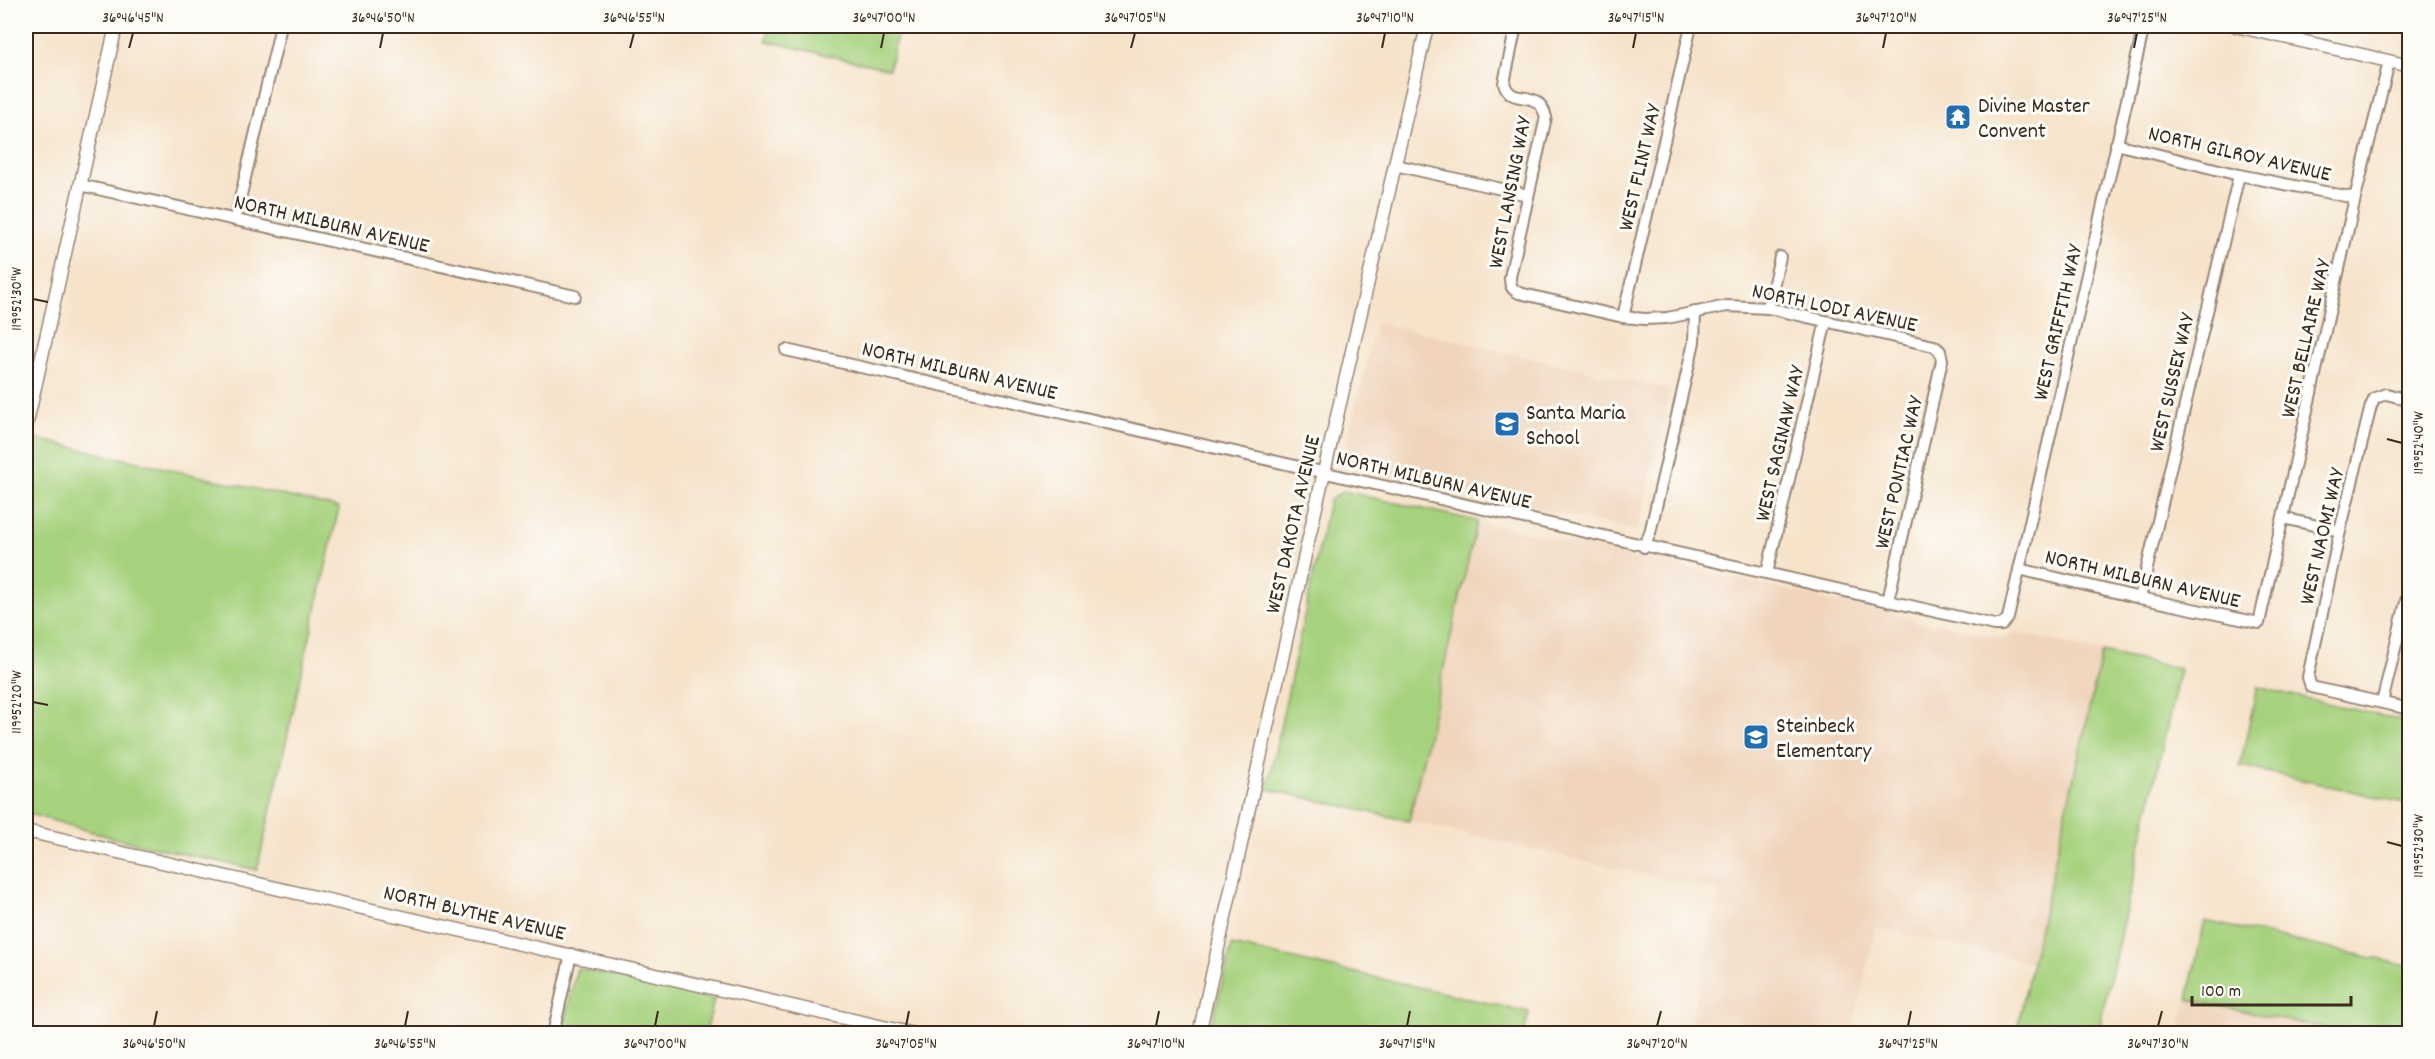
<svg xmlns="http://www.w3.org/2000/svg" width="2435" height="1059" viewBox="0 0 2435 1059" font-family="Dekko,sans-serif">
	<style>
		.built { fill: #f0d5bc }
		.green { fill: #a6d17d; stroke: #707e4e; stroke-width: 1.5 }
		.lines { fill: none; stroke-linecap: round; stroke-linejoin: round }
		.minor-casing { stroke: #988674; stroke-width: 14 }
		.tertiary-casing { stroke: #988674; stroke-width: 15 }
		.minor { stroke: #fff; stroke-width: 10 }
		.tertiary { stroke: #fff; stroke-width: 12 }
		.ticks { fill: none; stroke: #3b2a1e; stroke-width: 2 }
		.labels { text-anchor: middle; stroke-width: 6; stroke-linejoin: round; paint-order: stroke }
		.poi-label { font-size: 22px; fill: #3b2a1e; stroke: #fdfcf7; text-anchor: start }
		.street-label { font-size: 22px; fill: #3b2a1e; stroke: #fdfcf7 }
		.neatline { fill: none; stroke: #3b2a1e; stroke-width: 2 }
		.ticks-label { font-size: 15px; text-anchor: middle; fill: #3b2a1e }
	</style>
	<rect width="100%" height="100%" fill="#fdfcf7"/>
	<filter id="ink" filterUnits="userSpaceOnUse"><feTurbulence type="fractalNoise" baseFrequency=".0167" numOctaves="2"/><feDisplacementMap in="SourceGraphic" scale="12" xChannelSelector="R" yChannelSelector="G"/><feConvolveMatrix kernelMatrix="1 2 1 2 8 2 1 2 1" color-interpolation-filters="sRGB"/></filter>
	<filter id="wash" filterUnits="userSpaceOnUse"><feTurbulence type="fractalNoise" baseFrequency=".008" numOctaves="4" result="noise"/><feDisplacementMap in="SourceGraphic" scale="24" xChannelSelector="R" yChannelSelector="G"/><feGaussianBlur stdDeviation="1.35" result="paint"/><feColorMatrix in="noise" values="0 0 0 0 0 0 0 0 0 0 0 0 0 0 0 0 0 1.4 0 .05"/><feComposite in="paint" operator="in"/></filter>
	<g filter="url(#wash)">
		<rect width="100%" height="100%" fill="#f6e3ca"/>
		<g class="built">
			<polygon points="1376,322 1670,390 1638,531 1348,466 1343,458"/>
			<polygon points="1477,521 1818,597 1820,599 1834,603 1838,601 1912,618 1915,622 1933,626 1938,624 1996,637 2005,637 2014,632 2102,652 2032,963 1876,928 1852,1033 1688,1033 1720,892 1409,821"/>
			<polygon points="2187,999 2346,1033 2179,1034"/>
		</g>
		<g class="green">
			<polygon points="770,26 899,26 889,69 766,41"/>
			<polygon points="37,439 339,508 257,870 113,838 26,813 26,489"/>
			<polygon points="1343,491 1477,521 1409,821 1267,789 1329,501"/>
			<polygon points="2102,652 2180,669 2098,1033 2016,1033"/>
			<polygon points="2257,687 2409,722 2409,804 2240,766"/>
			<polygon points="2205,921 2409,966 2409,1033 2346,1033 2187,999"/>
			<polygon points="1232,945 1529,1012 1524,1033 1209,1033"/>
			<polygon points="577,968 714,999 706,1033 562,1033"/>
		</g>
	</g>
	<g filter="url(#ink)">
		<g class="lines">
			<g class="minor-casing">
				<g id="minor">
					<path d="M1516,26L1504,83C1512,109 1537,85 1546,117L1510,277C1510,285 1511,289 1519,293L1623,317L1645,319L1667,318L1727,306L1768,308L1934,346L1940,351L1942,360L1888,601"/>
					<polyline points="2116,144 2239,175 2355,198"/>
					<polyline points="1395,165 1528,195"/>
					<polyline points="80,185 575,296"/>
					<polyline points="235,220 281,26"/>
					<polyline points="1768,308 1780,257"/>
					<polyline points="1623,317 1691,26"/>
					<polyline points="786,350 1994,625 2002,625 2008,618 2144,26"/>
					<polyline points="2410,400 2386,394 2375,398 2371,406 2340,531 2308,677 2311,687 2410,709"/>
					<polyline points="2283,518 2340,531"/>
					<polyline points="1644,547 1650,533 1694,342 1695,312"/>
					<polyline points="2019,569 2140,598 2259,623 2355,198 2389,62"/>
					<polyline points="1767,573 1826,321"/>
					<polyline points="2140,598 2239,175"/>
					<polyline points="2382,703 2410,585"/>
					<polyline points="553,1034 571,954"/>
				</g>
			</g>
			<g class="tertiary-casing">
				<g id="tertiary">
					<polyline points="2236,26 2410,66"/>
					<polyline points="26,427 116,26"/>
					<polyline points="26,831 914,1034"/>
					<polyline points="1199,1034 1307,546 1427,26"/>
				</g>
			</g>
			<use href="#minor" class="minor"/>
			<use href="#tertiary" class="tertiary"/>
		</g>
	</g>
	<path class="ticks" d="M129,48L133,33M380,48L383,33M630,48L634,33M881,48L884,33M1131,48L1135,33M1382,48L1385,33M1633,48L1636,33M1883,48L1886,33M2134,48L2137,33M33,299L48,302M2387,439L2402,443M33,702L48,705M2387,842L2402,846M154,1026L157,1011M405,1026L408,1011M655,1026L658,1011M906,1026L909,1011M1156,1026L1159,1011M1407,1026L1410,1011M1657,1026L1661,1011M1908,1026L1911,1011M2158,1026L2162,1011"/>
	<defs>
		<g id="temple-square" transform="scale(1.35)"><rect x="-9" y="-9" width="18" height="18" rx="4" fill="#1f6fb2" stroke="#fdfcf7"/><path d="M0-6L5-2H3V0L6.5 2.5H4V6H1.5V3h-3V6H-4V2.5H-6.5L-3 0V-2H-5Z" fill="#fff"/></g>
		<g id="school-square" transform="scale(1.35)"><rect x="-9" y="-9" width="18" height="18" rx="4" fill="#1f6fb2" stroke="#fdfcf7"/><path d="M0-5L7-2L0 1L-7-2ZM-4 1L0 2.5L4 1V4Q0 6-4 4Z" fill="#fff"/></g>
	</defs>
	<g fill-rule="evenodd">
		<use href="#temple-square" x="1958" y="117"/>
		<use href="#school-square" x="1507" y="424"/>
		<use href="#school-square" x="1756" y="737"/>
	</g>
	<g class="labels">
		<g class="poi-label">
			<text x="1978" y="112">Divine Master<tspan x="1978" dy="25">Convent</tspan></text>
			<text x="1526" y="419">Santa Maria<tspan x="1526" dy="25">School</tspan></text>
			<text x="1776" y="732">Steinbeck<tspan x="1776" dy="25">Elementary</tspan></text>
		</g>
		<g class="street-label">
			<text transform="translate(2240 152) rotate(13)" y="8">NORTH GILROY AVENUE</text>
			<text transform="translate(1638 167) rotate(-77)" y="8">WEST FLINT WAY</text>
			<text transform="translate(1508 192) rotate(-79)" y="8">WEST LANSING WAY</text>
			<text transform="translate(332 222) rotate(13)" y="8">NORTH MILBURN AVENUE</text>
			<text transform="translate(1835 306) rotate(12)" y="8">NORTH LODI AVENUE</text>
			<text transform="translate(2056 322) rotate(-77)" y="8">WEST GRIFFITH WAY</text>
			<text transform="translate(2304 338) rotate(-77)" y="8">WEST BELLAIRE WAY</text>
			<text transform="translate(960 369) rotate(13)" y="8">NORTH MILBURN AVENUE</text>
			<text transform="translate(2170 382) rotate(-77)" y="8">WEST SUSSEX WAY</text>
			<text transform="translate(1778 443) rotate(-77)" y="8">WEST SAGINAW WAY</text>
			<text transform="translate(1897 472) rotate(-77)" y="8">WEST PONTIAC WAY</text>
			<text transform="translate(1434 478) rotate(13)" y="8">NORTH MILBURN AVENUE</text>
			<text transform="translate(1291 524) rotate(-77)" y="8">WEST DAKOTA AVENUE</text>
			<text transform="translate(2320 536) rotate(-77)" y="8">WEST NAOMI WAY</text>
			<text transform="translate(2143 577) rotate(13)" y="8">NORTH MILBURN AVENUE</text>
			<text transform="translate(475 911) rotate(13)" y="8">NORTH BLYTHE AVENUE</text>
		</g>
	</g>
	<rect width="2435" height="1059" fill="none" stroke="#fdfcf7" stroke-width="66"/>
	<path d="M2192 996v9h159v-9" fill="none" stroke="#3b2a1e" stroke-width="3"/>
	<text x="2201" y="996" font-size="18" fill="#3b2a1e" stroke="#fdfcf7" stroke-width="4.5" paint-order="stroke">100 m</text>
	<rect x="33" y="33" width="2369" height="993" class="neatline"/>
	<g class="ticks-label">
		<text x="133" y="22">36°46'45"N</text>
		<text x="383" y="22">36°46'50"N</text>
		<text x="634" y="22">36°46'55"N</text>
		<text x="884" y="22">36°47'00"N</text>
		<text x="1135" y="22">36°47'05"N</text>
		<text x="1385" y="22">36°47'10"N</text>
		<text x="1636" y="22">36°47'15"N</text>
		<text x="1886" y="22">36°47'20"N</text>
		<text x="2137" y="22">36°47'25"N</text>
		<text transform="translate(16 299) rotate(-90)" y="5">119°52'30"W</text>
		<text transform="translate(2418 443) rotate(-90)" y="5">119°52'40"W</text>
		<text transform="translate(16 702) rotate(-90)" y="5">119°52'20"W</text>
		<text transform="translate(2418 846) rotate(-90)" y="5">119°52'30"W</text>
		<text x="154" y="1048">36°46'50"N</text>
		<text x="405" y="1048">36°46'55"N</text>
		<text x="655" y="1048">36°47'00"N</text>
		<text x="906" y="1048">36°47'05"N</text>
		<text x="1156" y="1048">36°47'10"N</text>
		<text x="1407" y="1048">36°47'15"N</text>
		<text x="1657" y="1048">36°47'20"N</text>
		<text x="1908" y="1048">36°47'25"N</text>
		<text x="2158" y="1048">36°47'30"N</text>
	</g>
</svg>
